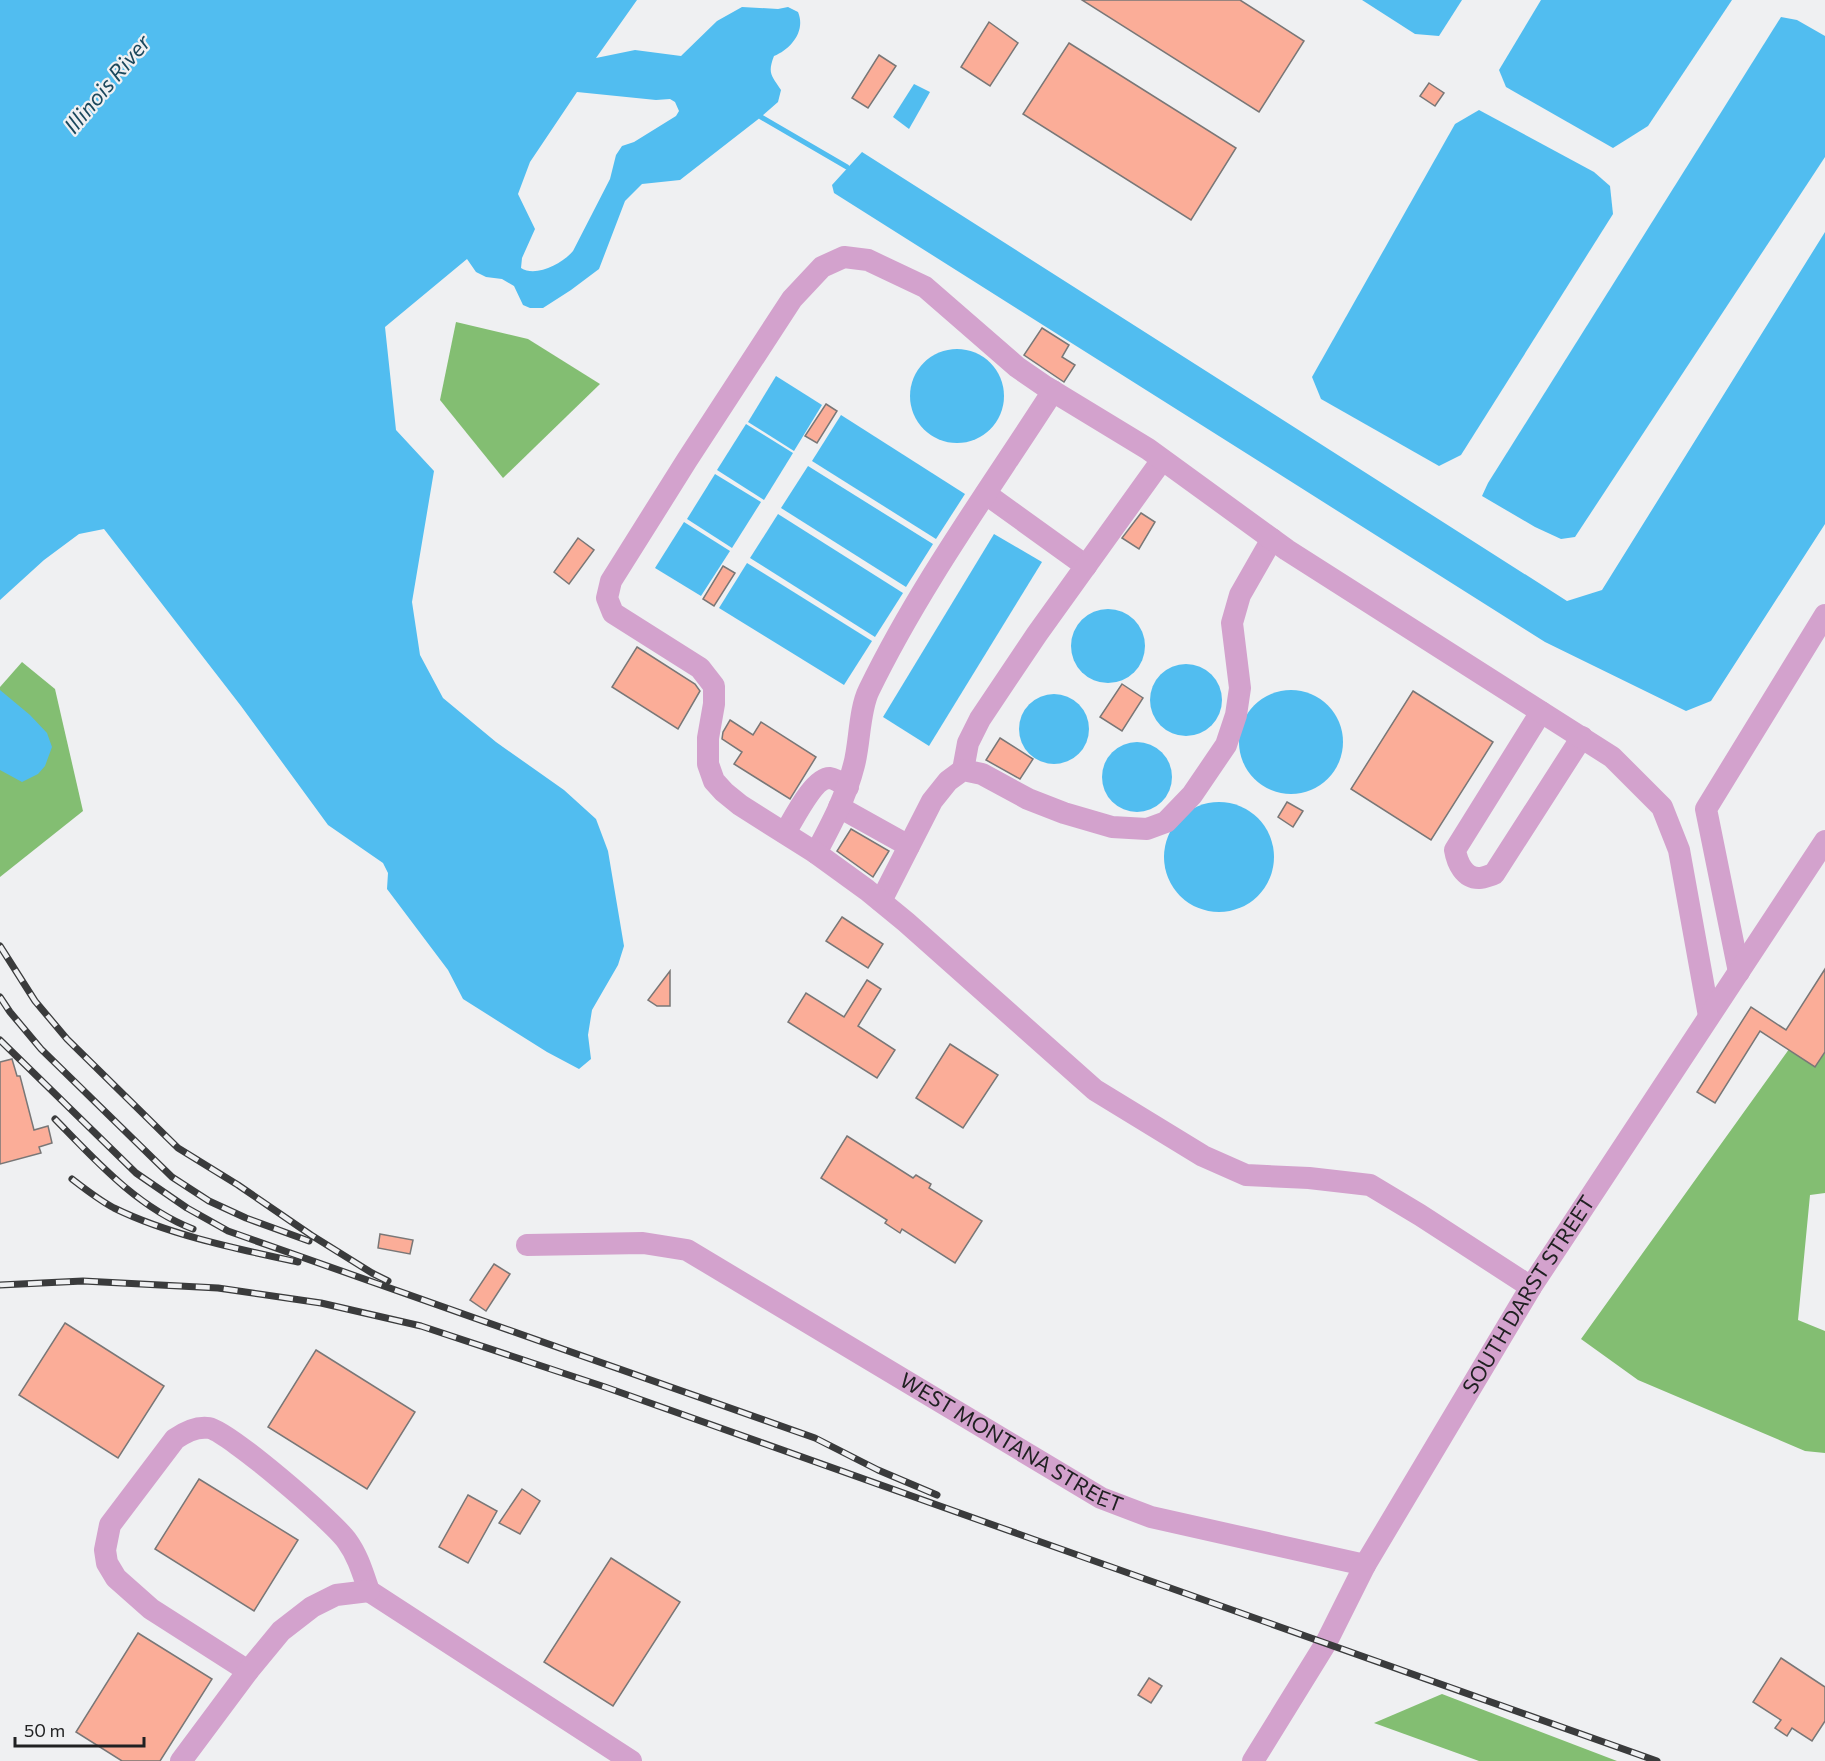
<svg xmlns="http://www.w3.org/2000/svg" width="1825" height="1761" viewBox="0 0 1825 1761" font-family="Commissioner,sans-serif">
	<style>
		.forest { fill: #83be72 }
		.water { fill: #51bdf0; fill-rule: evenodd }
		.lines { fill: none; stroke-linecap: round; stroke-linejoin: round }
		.stream { stroke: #51bdf0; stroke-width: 5 }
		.building { fill: #fbad98; stroke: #797777; stroke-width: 1.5 }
		.minor { stroke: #d3a2cd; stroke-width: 22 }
		.rail-casing { stroke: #3a3b3c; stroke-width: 7 }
		.rail { stroke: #eff0f2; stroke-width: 4.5; stroke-dasharray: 14; stroke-linecap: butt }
		.labels { text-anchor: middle; stroke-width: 4.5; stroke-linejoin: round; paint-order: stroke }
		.street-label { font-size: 21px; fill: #202122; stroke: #eff0f2 }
		.water-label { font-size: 22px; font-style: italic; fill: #1b485d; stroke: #eff0f2 }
	</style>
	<rect width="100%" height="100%" fill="#eff0f2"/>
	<g class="forest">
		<polygon points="456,322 528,339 600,384 503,478 440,400"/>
		<polygon points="22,662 55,689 83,811 0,877 0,687"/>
		<polygon points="1825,999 1825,1193 1810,1195 1798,1320 1825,1331 1825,1453 1805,1451 1638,1380 1581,1339"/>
		<polygon points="1442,1694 1617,1761 1479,1761 1374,1723"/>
	</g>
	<g class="water">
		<path d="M0,0H637L596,58L635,50L681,56L717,21L742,7L778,9L788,7L798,12C806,31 791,49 774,56C767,74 772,76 781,90L778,102L761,117L680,180L642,184L625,201L599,269L571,290L543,308H530L523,305L514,286L502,279L486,277L476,272L467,259L385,327L396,430L434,471L412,602L420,655L443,698L496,742L564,790L596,819L608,851L624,946L618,965L592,1010L588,1035L591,1059L579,1069L547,1052L463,999L448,970L387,889L388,873L383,863L328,825L241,706L104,529L79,534L44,560L0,600ZM577,92L656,100L670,99L675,102L679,111L676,116L634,142L622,146L616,155L610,179L573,251C563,263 536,278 521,268L522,258L535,229L518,194L530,162Z"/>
		<polygon points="1362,0 1462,0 1439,36 1415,34"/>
		<polygon points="1541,0 1732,0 1648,126 1613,148 1506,87 1499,70"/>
		<polygon points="1781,17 1797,20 1825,36 1825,157 1575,537 1561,539 1535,527 1482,496 1488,483"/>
		<polygon points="914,84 930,92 909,129 893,117"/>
		<polygon points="1479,110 1594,172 1610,186 1613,214 1461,455 1439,466 1321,399 1312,377 1455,124"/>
		<polygon points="862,152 1567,601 1602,590 1825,232 1825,524 1711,701 1686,711 1545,642 834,193 832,185"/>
		<circle cx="957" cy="396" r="47"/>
		<polygon points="776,376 822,405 794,451 748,422"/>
		<polygon points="841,415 965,494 936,539 812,461"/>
		<polygon points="746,424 793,453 764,500 717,470"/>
		<polygon points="808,466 933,544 906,587 781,508"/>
		<polygon points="715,474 761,502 732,548 687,519"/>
		<polygon points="778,514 903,593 875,637 750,558"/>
		<polygon points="684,522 730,551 701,596 655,568"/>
		<polygon points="994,534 1042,562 929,746 883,717"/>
		<polygon points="747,563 872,641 844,685 719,608"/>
		<circle cx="1108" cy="646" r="37"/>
		<circle cx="1186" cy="700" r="36"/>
		<polygon points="0,690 30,715 47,733 52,747 45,766 38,774 22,782 0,770"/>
		<circle cx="1291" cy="742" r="52"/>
		<circle cx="1054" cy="729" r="35"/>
		<circle cx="1137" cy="777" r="35"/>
		<circle cx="1219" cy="857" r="55"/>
	</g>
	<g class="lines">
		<polyline class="stream" points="761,117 847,167"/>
	</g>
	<g class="building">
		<polygon points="1082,0 1240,0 1304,41 1259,112"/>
		<polygon points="989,22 1018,43 990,86 961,67"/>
		<polygon points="1069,43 1236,148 1191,220 1023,114"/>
		<polygon points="879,55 896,66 868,108 852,98"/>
		<polygon points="1429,83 1444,93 1435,106 1420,96"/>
		<polygon points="1042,328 1069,345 1062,357 1075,365 1064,382 1024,355"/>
		<polygon points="826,404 837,411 817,443 805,436"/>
		<polygon points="1141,513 1155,522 1139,549 1122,538"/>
		<polygon points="578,538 594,550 569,584 554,572"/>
		<polygon points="723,566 735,573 714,606 703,599"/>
		<polygon points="637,647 695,684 700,691 678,729 612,687"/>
		<polygon points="1122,684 1143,698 1122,731 1100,717"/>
		<polygon points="1413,691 1493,742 1431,840 1351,789"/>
		<polygon points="730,720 753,735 761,722 816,757 790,799 734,764 742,752 722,739 723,732"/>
		<polygon points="1000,738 1033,759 1020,779 986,760"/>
		<polygon points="1287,802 1303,811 1293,827 1278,817"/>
		<polygon points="851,829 889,851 873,877 837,851"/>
		<polygon points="842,917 883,944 868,968 826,941"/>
		<polygon points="1825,969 1825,1052 1815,1067 1760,1031 1715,1103 1697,1092 1751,1007 1786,1030"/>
		<polygon points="670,971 670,1006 657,1006 648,1000"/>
		<polygon points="867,980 881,989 858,1026 895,1050 877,1078 788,1022 806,993 844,1017"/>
		<polygon points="950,1044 998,1075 963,1128 916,1098"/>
		<polygon points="12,1059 17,1076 20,1076 34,1130 48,1126 52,1143 39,1147 41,1153 0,1164 0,1062"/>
		<polygon points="847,1136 913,1178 916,1175 931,1184 929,1188 982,1221 955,1263 902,1229 900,1233 885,1223 887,1220 821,1178"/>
		<polygon points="380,1234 413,1240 410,1254 378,1248"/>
		<polygon points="494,1264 510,1274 486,1311 470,1300"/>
		<polygon points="65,1323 164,1386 118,1458 19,1395"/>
		<polygon points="316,1350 415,1412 367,1489 268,1427"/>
		<polygon points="199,1479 298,1540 254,1611 155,1549"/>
		<polygon points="522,1489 540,1501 520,1534 499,1523"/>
		<polygon points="468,1495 497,1511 468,1563 439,1547"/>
		<polygon points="611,1558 680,1602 613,1706 544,1662"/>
		<polygon points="138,1633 212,1679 160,1761 122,1761 76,1732"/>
		<polygon points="1781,1658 1825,1687 1825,1721 1812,1741 1792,1728 1787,1736 1775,1728 1781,1720 1753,1702"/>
		<polygon points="1149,1678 1162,1686 1151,1703 1138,1695"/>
	</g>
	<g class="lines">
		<g class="minor">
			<polyline points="986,494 1086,566"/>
			<path d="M1541,712L1455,850C1457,862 1464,879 1480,878C1484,878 1490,875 1494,874L1582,737"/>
			<polyline points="963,770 968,743 980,719 1037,634 1162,460"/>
			<polyline points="839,807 909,846"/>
			<path d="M785,833C793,820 814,777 830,778C836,779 843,784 848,787"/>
			<path d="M816,853C831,825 846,797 854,765C860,743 859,710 869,690C920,585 990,489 1053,391"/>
			<polyline points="881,901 932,801 948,781 963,770 982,774 1028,799 1064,813 1112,827 1147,829 1166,822 1192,795 1226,745 1236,715 1240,688 1232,623 1240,595 1272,539"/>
			<polyline points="1739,972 1706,809 1825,615"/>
			<path id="s1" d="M527,1245L643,1243L687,1250L1101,1498L1151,1517L1365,1565"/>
			<polyline points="1531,1287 1420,1215 1370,1185 1309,1178 1246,1175 1203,1156 1095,1090 906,922 867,890 816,853 740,805 724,792 714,781 708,764 708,738 714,704 714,686 700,668 613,613 607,598 611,581 687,460 792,299 822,267 844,257 868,260 925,287 1017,367 1046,387 1148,449 1287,550 1612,757 1662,807 1679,850 1709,1016"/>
			<path d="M248,1671L151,1609L116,1578L107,1563L105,1550L110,1525L175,1439C185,1432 196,1426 209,1428C228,1431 334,1522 347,1541C358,1556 363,1574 369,1591L631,1761"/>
			<polyline points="181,1761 248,1671 281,1631 312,1607 336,1595 369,1591"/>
			<path id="s2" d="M1253,1761L1326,1643L1365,1565L1531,1287L1825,841"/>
		</g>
		<g class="rail-casing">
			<g id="rail">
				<polyline points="0,946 35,1001 67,1039 178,1148 238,1185 311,1235 372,1273 388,1281"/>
				<polyline points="0,997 10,1012 41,1049 172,1177 209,1201 246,1218 309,1241"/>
				<polyline points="0,1040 136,1173 187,1208 228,1231 815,1438 878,1470 937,1495"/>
				<path d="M55,1119C96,1161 137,1207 193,1229"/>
				<path d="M72,1179C85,1189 99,1200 114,1208C169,1235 238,1249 298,1262"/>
				<polyline points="0,1285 83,1281 218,1288 321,1303 421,1326 605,1387 1657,1761"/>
			</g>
		</g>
		<use href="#rail" class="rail"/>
	</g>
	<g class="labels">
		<g class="street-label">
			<text dy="7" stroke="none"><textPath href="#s2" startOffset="542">SOUTH DARST STREET</textPath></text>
			<text dy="7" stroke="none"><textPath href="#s1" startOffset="538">WEST MONTANA STREET</textPath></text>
		</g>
		<g class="water-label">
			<text transform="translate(107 84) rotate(-50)" y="8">Illinois River</text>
		</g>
	</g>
	<path d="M15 1737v9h129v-9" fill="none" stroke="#202122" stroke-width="3"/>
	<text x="24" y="1737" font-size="18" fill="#202122" stroke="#eff0f2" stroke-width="4.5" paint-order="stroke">50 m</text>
</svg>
